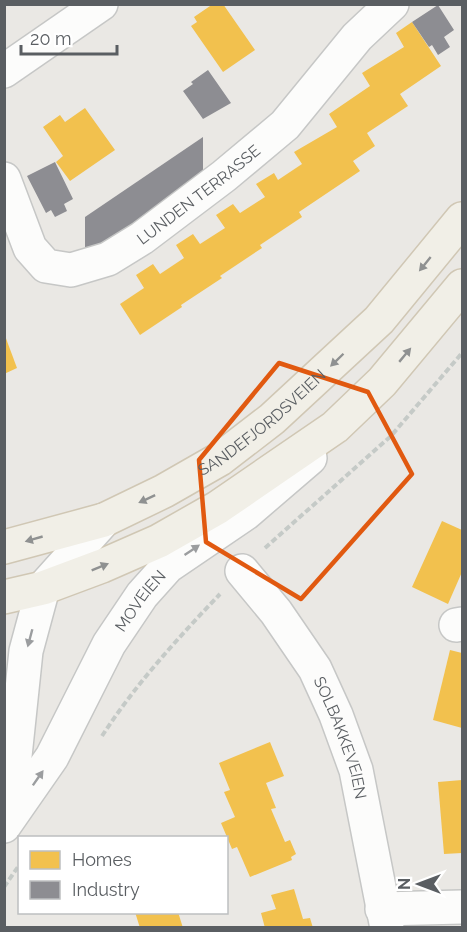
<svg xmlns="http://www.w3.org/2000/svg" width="467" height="932" viewBox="0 0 467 932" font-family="Raleway,sans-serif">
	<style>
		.homes { fill: #f2c14e }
		.industry { fill: #8d8d92 }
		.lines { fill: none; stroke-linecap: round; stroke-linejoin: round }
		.minor-casing { stroke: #c6c7c6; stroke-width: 36 }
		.major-casing { stroke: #d0c7b4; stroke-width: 36 }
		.path { stroke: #c5cac7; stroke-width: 4; stroke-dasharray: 6 3; stroke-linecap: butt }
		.minor { stroke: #fcfcfb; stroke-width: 33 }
		.major { stroke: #f1efe7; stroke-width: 33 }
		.oneway { fill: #8f9191 }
		.oneway2 { fill: #9b9d9f }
		.marked { fill: none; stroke: #e15910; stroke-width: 4.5; stroke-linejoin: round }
		.labels { text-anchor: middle; stroke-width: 6; stroke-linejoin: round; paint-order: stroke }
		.street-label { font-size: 16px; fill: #5a5e62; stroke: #fff }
	</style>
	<rect width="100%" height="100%" fill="#eae8e4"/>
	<g class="homes">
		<polygon points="213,4 223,4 255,50 223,72 191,26 197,22 194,17"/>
		<polygon points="412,22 441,66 400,94 408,106 367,133 375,146 353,161 360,171 299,212 302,217 260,245 262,248 220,276 222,278 181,305 182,307 140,335 120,304 144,288 136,275 153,264 160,274 184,258 176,245 193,234 200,244 225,228 216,215 233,204 240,213 265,197 256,184 274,173 278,180 302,164 294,152 337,127 329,114 370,86 362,73 404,47 396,33"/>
		<polygon points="85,108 115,150 70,181 56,162 63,156 43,127 60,115 65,122"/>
		<polygon points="4,333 17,368 4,374"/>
		<polygon points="442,521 462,530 462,572 448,604 412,587"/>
		<polygon points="450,650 462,653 462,728 433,720"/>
		<polygon points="270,742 284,776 266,783 276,808 271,809 285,842 290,840 296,854 291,857 292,860 250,877 237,847 232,849 221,823 235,817 224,792 230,790 219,763"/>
		<polygon points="462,780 462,853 444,854 438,782"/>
		<polygon points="294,889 303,919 310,918 313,928 265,928 261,913 276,909 271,895"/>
		<polygon points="135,912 178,912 183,928 140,928"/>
	</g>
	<g class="industry">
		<polygon points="438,5 454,30 444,37 450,47 438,55 432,45 429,47 412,22"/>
		<polygon points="208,70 231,103 203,119 183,91 193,84 191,82"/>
		<polygon points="203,137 203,177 100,248 85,249 85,217"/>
		<polygon points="55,162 73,199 64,204 67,211 55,217 51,210 46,213 27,176"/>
	</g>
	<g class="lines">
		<g class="minor-casing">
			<g id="minor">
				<polyline points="4,71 101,4"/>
				<path id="s1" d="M4,179L30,248L46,266L71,270L108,259L142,238L224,176L285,125L357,37L392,4"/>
				<path id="s2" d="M242,571L276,612L315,669L336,715L356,770L387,928"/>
				<polyline points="456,625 462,624"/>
				<polyline points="5,818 15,756 26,651 43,588 104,520"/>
				<path id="s3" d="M4,826L52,757L109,644L142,595L168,566L246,513L310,458"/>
				<polyline points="382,909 462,907"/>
			</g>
		</g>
		<g class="major-casing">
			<g id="major">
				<path id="s4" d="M4,547L104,520L164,491L220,459L272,419L379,320L462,219"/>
				<polyline points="4,597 43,588 102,566 159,541 217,508 335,427 382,382 462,286"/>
			</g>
		</g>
		<g class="path">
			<polyline points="265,548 391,436 462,353"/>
			<path d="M102,736C135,685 178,638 220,594"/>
			<polyline points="4,887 20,864"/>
		</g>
		<use href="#minor" class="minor"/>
		<use href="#major" class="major"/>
	</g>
	<defs><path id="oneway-solid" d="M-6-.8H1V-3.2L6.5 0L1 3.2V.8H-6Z" transform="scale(1.5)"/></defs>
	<g class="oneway">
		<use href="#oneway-solid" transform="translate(425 264) rotate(129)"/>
		<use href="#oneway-solid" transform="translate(405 355) rotate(-50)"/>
		<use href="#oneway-solid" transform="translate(337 360) rotate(136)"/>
		<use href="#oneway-solid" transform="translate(147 499) rotate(155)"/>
		<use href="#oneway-solid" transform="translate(34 539) rotate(164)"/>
		<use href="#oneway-solid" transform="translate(100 567) rotate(-22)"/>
	</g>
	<g class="oneway2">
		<use href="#oneway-solid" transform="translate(192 550) rotate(-34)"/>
		<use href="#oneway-solid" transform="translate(30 638) rotate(105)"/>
		<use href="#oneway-solid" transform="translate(38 778) rotate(-55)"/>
	</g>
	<path class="marked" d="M279,363L368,392L412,474L301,599L206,542L199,460Z"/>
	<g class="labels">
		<g class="street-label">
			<text dy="6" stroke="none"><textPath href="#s1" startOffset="273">LUNDEN TERRASSE</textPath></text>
			<text dy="6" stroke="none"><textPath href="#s4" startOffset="290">SANDEFJORDSVEIEN</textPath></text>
			<text dy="6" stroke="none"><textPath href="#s3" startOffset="264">MOVEIEN</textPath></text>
			<text dy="6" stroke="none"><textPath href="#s2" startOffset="196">SOLBAKKEVEIEN</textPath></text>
		</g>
	</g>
	<rect width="467" height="932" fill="none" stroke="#5a5e62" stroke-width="12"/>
	<rect x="18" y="836" width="210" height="78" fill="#ffffff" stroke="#bdbfc0" stroke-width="1.5"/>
	<rect x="30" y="851" width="30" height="18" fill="#f2c14e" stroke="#bdbfc0" stroke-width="1.5"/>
	<text x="72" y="866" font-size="18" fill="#5a5e62">Homes</text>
	<rect x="30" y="881" width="30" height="18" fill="#8d8d92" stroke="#bdbfc0" stroke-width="1.5"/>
	<text x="72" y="896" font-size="18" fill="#5a5e62">Industry</text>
	<g transform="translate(419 884) rotate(270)" stroke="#ffffff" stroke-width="4.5" paint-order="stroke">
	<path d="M0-4.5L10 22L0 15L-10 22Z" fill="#5a5e62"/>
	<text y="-9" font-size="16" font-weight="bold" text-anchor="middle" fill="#5a5e62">N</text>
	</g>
	<path d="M21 45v9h96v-9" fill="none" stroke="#5a5e62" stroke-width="3"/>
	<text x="30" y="45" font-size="18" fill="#5a5e62" stroke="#ffffff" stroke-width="4.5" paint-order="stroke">20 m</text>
</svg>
